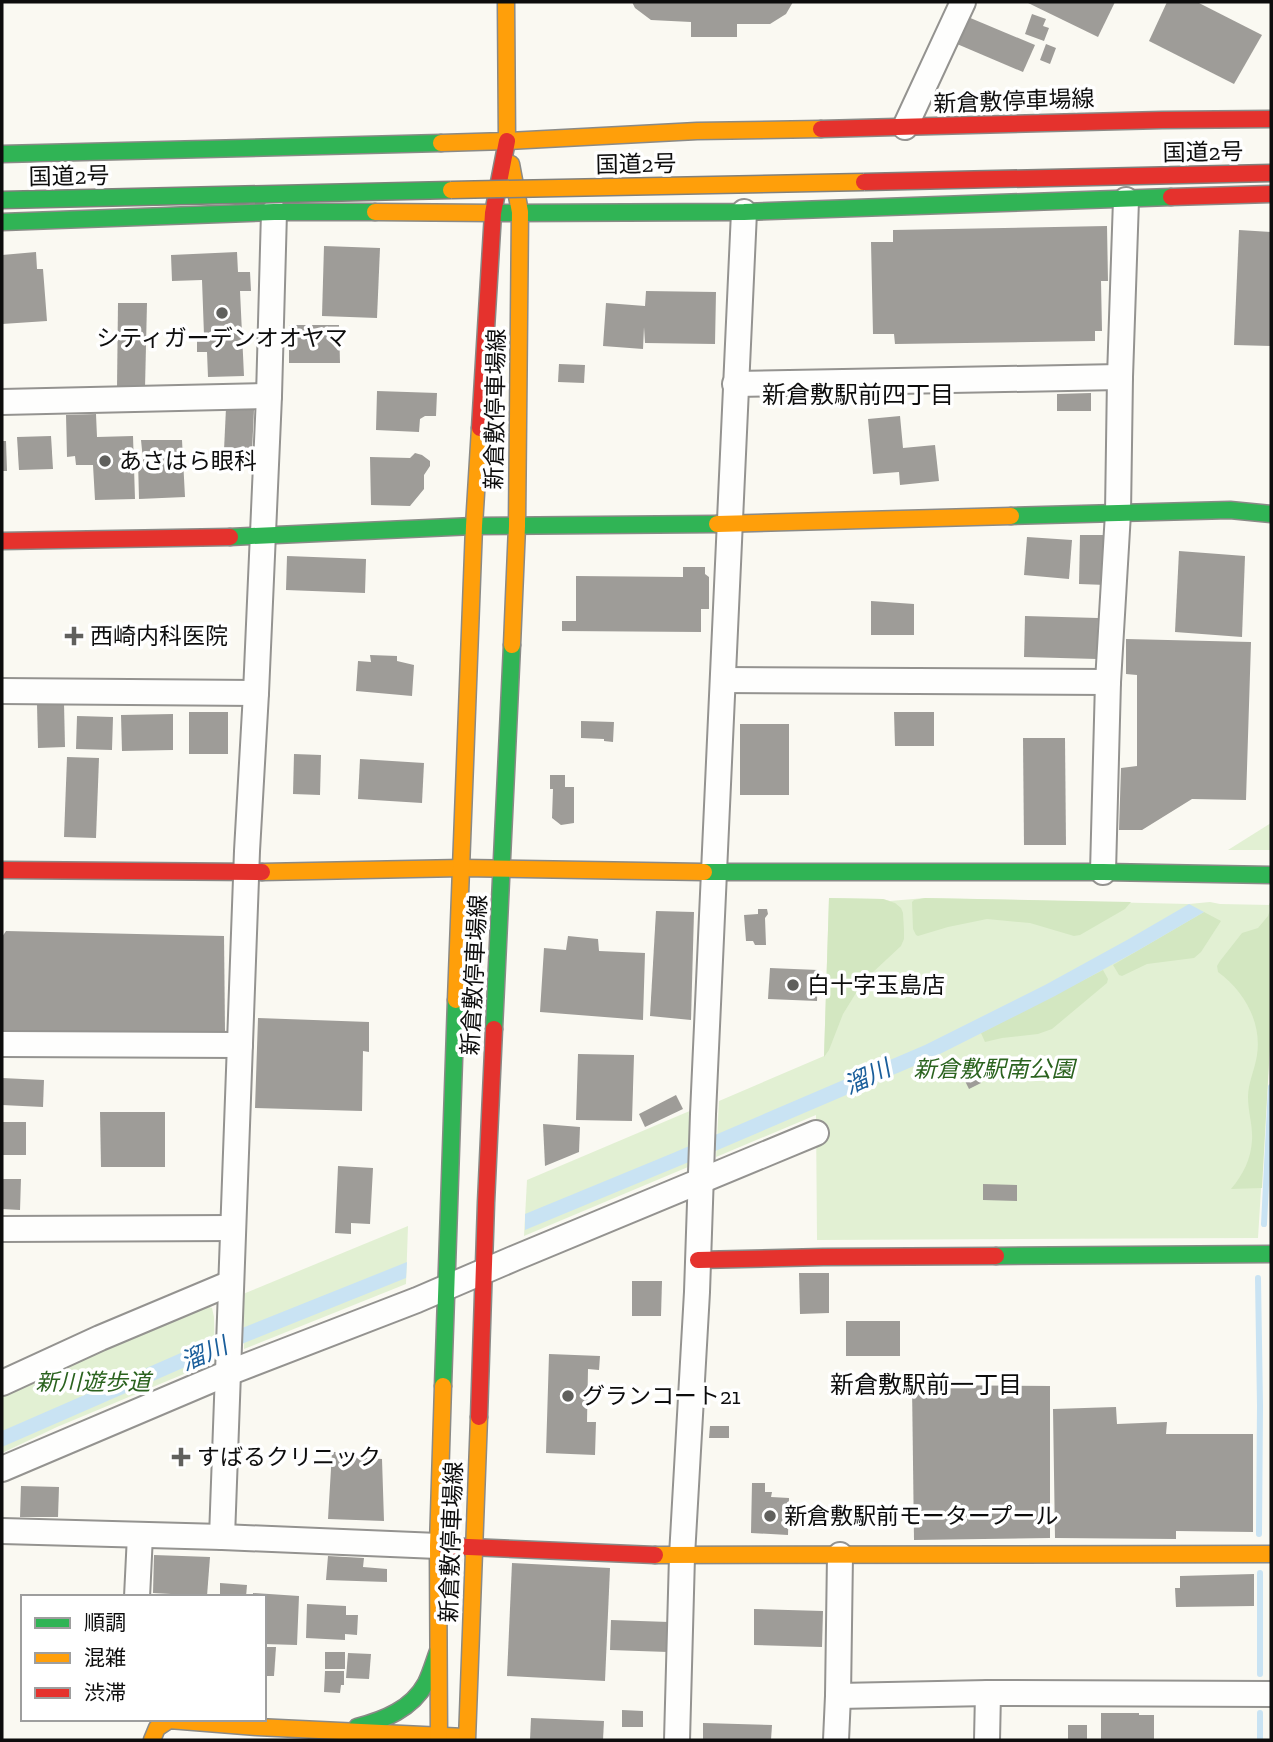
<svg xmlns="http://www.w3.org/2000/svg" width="1273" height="1742" viewBox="0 0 1273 1742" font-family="'Zilla Slab','Noto Sans JP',serif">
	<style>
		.green { fill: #e2f0d3 }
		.forest { fill: #d3e7c1 }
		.water { fill: #c9e3f3 }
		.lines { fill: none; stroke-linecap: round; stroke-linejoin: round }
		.stream { stroke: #c9e3f3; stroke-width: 6 }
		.building { fill: #9e9c98 }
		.street-casing { stroke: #949390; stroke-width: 28 }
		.fast-casing { stroke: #8a8a87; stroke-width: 19 }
		.slow-casing { stroke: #8a8a87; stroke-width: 19 }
		.jam-casing { stroke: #8a8a87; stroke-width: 19 }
		.street { stroke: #fefefd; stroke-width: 24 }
		.fast { stroke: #30b455; stroke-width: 16 }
		.slow { stroke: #ff9f0a; stroke-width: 16 }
		.jam { stroke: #e5322d; stroke-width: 16 }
		.fast-bridge-casing { stroke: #81817d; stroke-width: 19; stroke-linecap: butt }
		.slow-bridge-casing { stroke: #81817d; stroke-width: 19; stroke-linecap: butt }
		.jam-bridge-casing { stroke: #81817d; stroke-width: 19; stroke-linecap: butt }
		.fast-bridge { stroke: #30b455; stroke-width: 16 }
		.slow-bridge { stroke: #ff9f0a; stroke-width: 16 }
		.jam-bridge { stroke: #e5322d; stroke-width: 16 }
		.poi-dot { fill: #60605d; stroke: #fff; stroke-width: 2.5 }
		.labels { text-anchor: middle; stroke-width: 7; stroke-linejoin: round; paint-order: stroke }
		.street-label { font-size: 23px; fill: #0d0d0d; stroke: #fff }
		.poi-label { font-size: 23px; fill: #0d0d0d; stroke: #fff; text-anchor: start }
		.park-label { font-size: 23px; font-style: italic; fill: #2b631f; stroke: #fff }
		.neighbourhood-label { font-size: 24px; fill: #0d0d0d; stroke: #fff }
		.water-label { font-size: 24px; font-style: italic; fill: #1a5e9b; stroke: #fff }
	</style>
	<rect width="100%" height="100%" fill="#faf9f2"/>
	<g class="green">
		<polygon points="1271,823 1271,850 1228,850"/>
		<polygon points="829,898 883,899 890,901 925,898 1189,904 1210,902 1220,904 1271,905 1271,1027 1258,1238 817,1240 816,1115 716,1157 719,1101 824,1056"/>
		<polygon points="692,1110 688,1167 524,1236 527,1180"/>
		<polygon points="408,1226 406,1284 244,1349 243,1294"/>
		<polygon points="207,1306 212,1308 214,1317 215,1361 57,1427 2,1453 2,1392"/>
	</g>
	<g class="forest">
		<polygon points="829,898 883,899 895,903 901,908 903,913 904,930 904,939 901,946 872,973 856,993 843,1014 829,1050 824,1057"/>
		<polygon points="925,898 1131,902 1125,909 1080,935 1074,936 1030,923 987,919 948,927 918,936 916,935 913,929 912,902 914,900"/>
		<path d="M1269,903L1271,905V1027L1262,1188L1231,1189C1243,1175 1251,1159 1252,1140C1253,1126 1248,1112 1248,1097C1248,1083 1255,1069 1257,1055C1262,1022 1244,991 1218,972L1217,966L1220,961L1242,933L1258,928L1268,916L1270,910Z"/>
		<polygon points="1204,912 1221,921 1201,952 1194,958 1147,964 1122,976 1119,975 1113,965"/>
		<polygon points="1103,970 1108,979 1107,983 1052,1029 1038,1034 1002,1038 985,1042 981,1033"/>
	</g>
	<g class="water">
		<polygon points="1189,904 1204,912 1137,951 1055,996 928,1060 713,1152 525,1230 525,1214 673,1153 925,1045 1045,985 1127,940"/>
		<polygon points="407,1262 406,1278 199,1361 2,1447 2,1431 190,1349"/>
	</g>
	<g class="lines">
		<g class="stream">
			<polyline points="1264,1224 1271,1087"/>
			<polyline points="1258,1278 1260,1406 1259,1534"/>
			<polyline points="1260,1573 1260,1674"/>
			<polyline points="1260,1713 1260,1740"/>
		</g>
	</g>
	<g class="building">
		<polygon points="632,2 793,2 786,14 770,24 737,24 737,37 691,37 691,22 651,20 635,8"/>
		<polygon points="1026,2 1115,2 1098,37"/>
		<polygon points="1167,2 1197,2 1262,35 1234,84 1149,41"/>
		<polygon points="1032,14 1046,19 1043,26 1049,28 1044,41 1025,34"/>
		<polygon points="968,17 1035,45 1023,72 957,44"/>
		<polygon points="1046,44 1056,48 1050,64 1040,60"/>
		<polygon points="1107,226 1108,281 1101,281 1102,331 1095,331 1095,341 895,344 894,334 873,334 871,242 893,242 893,230"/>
		<polygon points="1239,230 1271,232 1271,346 1234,345"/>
		<polygon points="324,246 380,248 377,318 322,316"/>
		<polygon points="36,252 37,269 43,269 47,321 2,324 2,255"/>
		<polygon points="237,252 238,272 250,272 251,291 240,291 244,376 208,377 207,352 197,352 197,338 204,335 202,280 172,281 171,255"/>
		<polygon points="646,291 716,292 715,344 645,343 644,327 643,349 603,346 606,303 645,306"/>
		<polygon points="118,303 147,303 145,388 117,388"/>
		<polygon points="289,325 339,325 340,363 289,363"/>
		<polygon points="559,364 585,365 584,383 558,382"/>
		<polygon points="377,391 437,393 436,416 425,416 420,419 419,432 376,430"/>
		<polygon points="1091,393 1091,411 1057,411 1057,394"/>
		<polygon points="226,408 254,410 252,451 224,450"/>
		<polygon points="96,414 97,437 133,436 135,499 95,500 93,465 76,465 75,456 67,457 66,415"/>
		<polygon points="900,416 903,448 935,445 939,481 900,485 899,472 873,474 868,419"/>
		<polygon points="51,436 53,469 19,470 17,437"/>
		<polygon points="141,440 182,440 185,497 139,499 138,461 143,460"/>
		<polygon points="2,441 6,441 7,471 2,471"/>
		<polygon points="415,453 422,455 430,461 430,466 424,475 424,489 410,506 371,505 370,457 410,458"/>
		<polygon points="1080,535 1107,535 1106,585 1079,584"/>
		<polygon points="1027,537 1072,540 1069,579 1024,575"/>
		<polygon points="1179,551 1245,556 1242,637 1175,632"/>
		<polygon points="287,556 366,559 365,593 286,590"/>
		<polygon points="683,567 705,567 705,574 709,577 709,609 701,609 701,632 562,631 562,621 576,621 576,576 683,577"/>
		<polygon points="871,601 914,604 914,635 871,635"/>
		<polygon points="1025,616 1098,618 1097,659 1024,657"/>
		<polygon points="1126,639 1251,642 1246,800 1192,799 1142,830 1119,830 1121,768 1137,766 1137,675 1126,674"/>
		<polygon points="370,655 397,656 397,661 414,665 412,696 356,691 358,661 371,662"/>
		<polygon points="64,703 65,747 38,748 37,704"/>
		<rect x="189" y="712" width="39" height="42"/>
		<polygon points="894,712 934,712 934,746 895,746"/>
		<polygon points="173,714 173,750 122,751 121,715"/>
		<polygon points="77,716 113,717 112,750 76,749"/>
		<polygon points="581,721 614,722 613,742 604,741 604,739 581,738"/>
		<rect x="740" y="724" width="49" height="71"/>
		<polygon points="1023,738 1065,738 1066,845 1024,845"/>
		<polygon points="294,754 321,755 320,795 293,794"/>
		<polygon points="67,757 99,758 96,838 64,837"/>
		<polygon points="360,759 424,763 422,803 358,799"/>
		<polygon points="550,775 565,775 565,787 574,787 574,823 561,825 552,818 553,789 550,789"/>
		<polygon points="758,909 767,909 768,914 765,918 766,945 755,945 753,941 746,941 744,915 758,914"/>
		<polygon points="656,911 694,912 691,1020 650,1016"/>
		<polygon points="6,931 224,936 225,1031 2,1033 2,937"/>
		<polygon points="568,936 598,939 599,951 645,953 643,1020 540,1012 544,948 566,950"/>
		<polygon points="770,968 818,970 817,1001 768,999"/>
		<polygon points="258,1018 369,1022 369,1052 363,1051 362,1111 255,1108"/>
		<polygon points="578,1054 634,1055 632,1121 576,1120"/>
		<polygon points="975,1071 981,1083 969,1089 963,1077"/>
		<polygon points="2,1078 44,1080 43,1107 2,1105"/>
		<polygon points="676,1095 683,1109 645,1127 639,1114"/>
		<polygon points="100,1112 165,1112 165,1167 101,1167"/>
		<rect x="2" y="1122" width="24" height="33"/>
		<polygon points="543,1124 580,1127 579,1152 545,1166"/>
		<polygon points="338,1166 373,1168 370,1224 351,1223 351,1234 335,1233"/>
		<polygon points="2,1179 21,1179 20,1210 2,1209"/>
		<polygon points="983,1184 1017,1185 1017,1201 983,1200"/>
		<polygon points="799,1273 829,1273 829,1313 800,1314"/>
		<polygon points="632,1281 662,1281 661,1316 632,1316"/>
		<rect x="846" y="1321" width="54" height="35"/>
		<polygon points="549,1354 600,1356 599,1370 588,1369 587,1422 596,1422 595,1455 546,1453"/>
		<polygon points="912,1385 1050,1386 1050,1538 914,1540"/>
		<polygon points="1116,1407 1117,1424 1167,1422 1166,1434 1253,1434 1253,1532 1176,1531 1176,1539 1055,1538 1053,1409"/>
		<polygon points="710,1426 729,1426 729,1438 709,1438"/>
		<polygon points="332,1452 353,1452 354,1457 382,1459 384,1521 328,1519"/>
		<polygon points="752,1483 765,1483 765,1492 772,1492 771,1497 789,1498 788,1535 751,1533"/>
		<polygon points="21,1486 59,1487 58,1517 20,1517"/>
		<polygon points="154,1555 210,1557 207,1596 153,1593"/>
		<polygon points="328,1556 364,1558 363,1567 387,1569 387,1582 326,1580"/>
		<polygon points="512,1563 610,1568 605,1681 507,1676"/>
		<polygon points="1254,1574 1254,1606 1176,1607 1175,1588 1180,1588 1180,1576"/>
		<polygon points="220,1583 247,1585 246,1597 220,1597"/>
		<polygon points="253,1593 299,1596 297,1645 264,1644 264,1597 253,1597"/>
		<polygon points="307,1604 346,1606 346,1615 358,1615 357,1635 345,1634 345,1640 306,1638"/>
		<polygon points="754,1609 823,1611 822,1647 754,1645"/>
		<polygon points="611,1620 669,1622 668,1652 610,1650"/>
		<polygon points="264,1647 276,1647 274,1676 264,1676"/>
		<rect x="325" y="1652" width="20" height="17"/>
		<polygon points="348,1653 371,1654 369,1679 346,1678"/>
		<polygon points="325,1671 344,1671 344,1685 341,1685 340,1693 324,1692"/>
		<polygon points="622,1710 643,1711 643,1727 622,1727"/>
		<polygon points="1101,1713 1139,1713 1139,1715 1154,1715 1154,1740 1101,1740"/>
		<polygon points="531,1718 604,1721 603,1740 530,1740"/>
		<polygon points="703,1723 772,1725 771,1740 703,1740"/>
		<rect x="1068" y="1725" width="19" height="15"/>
	</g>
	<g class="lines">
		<g class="street-casing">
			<g id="street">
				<polyline points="905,127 963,2"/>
				<polyline points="735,384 1120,377"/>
				<polyline points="2,402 269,396"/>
				<polyline points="723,680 1108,682"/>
				<polyline points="2,691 256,693"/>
				<polyline points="1103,872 1108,682 1118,513 1120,377 1126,200"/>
				<polyline points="2,1044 240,1045"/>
				<polyline points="2,1229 233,1228"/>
				<polyline points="2,1383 100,1338 231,1283"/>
				<polyline points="2,1469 228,1373 417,1300 515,1258 816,1133"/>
				<polyline points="2,1531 222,1537 438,1546"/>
				<polyline points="222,1537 247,851 256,693 269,396 274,212"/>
				<polyline points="137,1597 140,1535"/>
				<polyline points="838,1696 988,1693 1271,1694"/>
				<polyline points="677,1740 682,1556 697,1292 703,1114 744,212"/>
				<polyline points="836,1740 838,1696 840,1555"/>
				<polyline points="987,1740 988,1693"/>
			</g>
		</g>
		<g class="fast-casing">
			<g id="fast">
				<polyline points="2,154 441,143"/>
				<polyline points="497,213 744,212 1171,197"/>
				<polyline points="2,222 274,212 375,212"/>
				<polyline points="1011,516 1230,510 1271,514"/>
				<polyline points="230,537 474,526 717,524"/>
				<polyline points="704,872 1103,872 1271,875"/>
				<polyline points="494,1029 512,645"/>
				<polyline points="996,1256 1271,1254"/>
				<polyline points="443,1386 456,1000"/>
				<path d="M357,1727C384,1720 412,1709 426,1683C431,1673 434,1662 438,1651"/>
			</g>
		</g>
		<g class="slow-casing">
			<g id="slow">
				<polyline points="507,141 697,131 821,129"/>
				<polyline points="441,143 507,141 506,2"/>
				<polyline points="511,164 520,212 517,526 512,645"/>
				<polyline points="375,212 493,213"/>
				<polyline points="717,524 1011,516"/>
				<polyline points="262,872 462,868 704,872"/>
				<polyline points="456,1000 474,526 480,428"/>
				<polyline points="655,1555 1271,1554"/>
				<polyline points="152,1740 157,1728 169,1720 257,1727 465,1737"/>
				<polyline points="439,1740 438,1546 443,1386"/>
				<polyline points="467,1740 479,1417"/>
			</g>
		</g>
		<g class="jam-casing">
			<g id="jam">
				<polyline points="821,129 1162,120 1271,119"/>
				<polyline points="1171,197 1271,194"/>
				<polyline points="480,428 493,213 507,141"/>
				<polyline points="2,541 230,537"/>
				<polyline points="2,870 262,872"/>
				<polyline points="698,1260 823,1257 996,1256"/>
				<polyline points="479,1417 486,1203 494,1029"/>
				<polyline points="445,1546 655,1555"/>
			</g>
		</g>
		<use href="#street" class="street"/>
		<use href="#fast" class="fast"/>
		<use href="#slow" class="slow"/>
		<use href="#jam" class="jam"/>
		<g class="fast-bridge-casing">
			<polyline id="fast-bridge" points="2,200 451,190"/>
		</g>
		<g class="slow-bridge-casing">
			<polyline id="slow-bridge" points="451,190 864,182"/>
		</g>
		<g class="jam-bridge-casing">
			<polyline id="jam-bridge" points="864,182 1271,173"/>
		</g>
		<use href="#fast-bridge" class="fast-bridge"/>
		<use href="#slow-bridge" class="slow-bridge"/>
		<use href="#jam-bridge" class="jam-bridge"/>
	</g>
	<g class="poi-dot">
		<circle cx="222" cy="313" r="7"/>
		<circle cx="105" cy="461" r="7"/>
		<path d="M70.5 625.5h7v7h7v7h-7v7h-7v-7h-7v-7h7z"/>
		<circle cx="793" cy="985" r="7"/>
		<circle cx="568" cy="1396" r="7"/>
		<path d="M177.5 1446.5h7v7h7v7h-7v7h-7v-7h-7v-7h7z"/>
		<circle cx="770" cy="1516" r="7"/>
	</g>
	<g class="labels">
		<g class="street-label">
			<text transform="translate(1014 101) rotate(-2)" y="8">新倉敷停車場線</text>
			<text transform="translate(1203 152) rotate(-1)" y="8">国道2号</text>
			<text transform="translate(636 164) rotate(-1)" y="8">国道2号</text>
			<text transform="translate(69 176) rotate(-1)" y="8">国道2号</text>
			<text transform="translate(495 409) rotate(-89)" y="8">新倉敷停車場線</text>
			<text transform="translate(474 975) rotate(-87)" y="8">新倉敷停車場線</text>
			<text transform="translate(451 1542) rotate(-88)" y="8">新倉敷停車場線</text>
		</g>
		<g class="poi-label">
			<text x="222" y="346" text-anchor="middle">シティガーデンオオヤマ</text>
			<text x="119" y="469">あさはら眼科</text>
			<text x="90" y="644">西崎内科医院</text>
			<text x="807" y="993">白十字玉島店</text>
			<text x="582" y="1404">グランコート21</text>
			<text x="197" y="1465">すばるクリニック</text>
			<text x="784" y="1524">新倉敷駅前モータープール</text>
		</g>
		<g class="park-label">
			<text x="994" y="1077">新倉敷駅南公園</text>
			<text x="93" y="1390">新川遊歩道</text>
		</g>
		<g class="neighbourhood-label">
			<text x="858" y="403">新倉敷駅前四丁目</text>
			<text x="926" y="1393">新倉敷駅前一丁目</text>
		</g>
		<g class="water-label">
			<text transform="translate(867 1077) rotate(-25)" y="8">溜川</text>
			<text transform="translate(204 1354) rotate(-23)" y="8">溜川</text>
		</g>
	</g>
	<rect width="1273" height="1742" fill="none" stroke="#0d0d0d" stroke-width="7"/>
	<rect x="21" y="1595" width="245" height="126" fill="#ffffff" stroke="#9e9e9e" stroke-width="2"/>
	<rect x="35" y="1618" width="35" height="10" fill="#30b455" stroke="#9e9e9e" stroke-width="2"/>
	<text x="84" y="1630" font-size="21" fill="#0d0d0d">順調</text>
	<rect x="35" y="1653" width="35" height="10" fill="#ff9f0a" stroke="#9e9e9e" stroke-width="2"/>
	<text x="84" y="1665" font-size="21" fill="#0d0d0d">混雑</text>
	<rect x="35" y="1688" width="35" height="10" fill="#e5322d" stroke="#9e9e9e" stroke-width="2"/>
	<text x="84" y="1700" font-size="21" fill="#0d0d0d">渋滞</text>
</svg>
